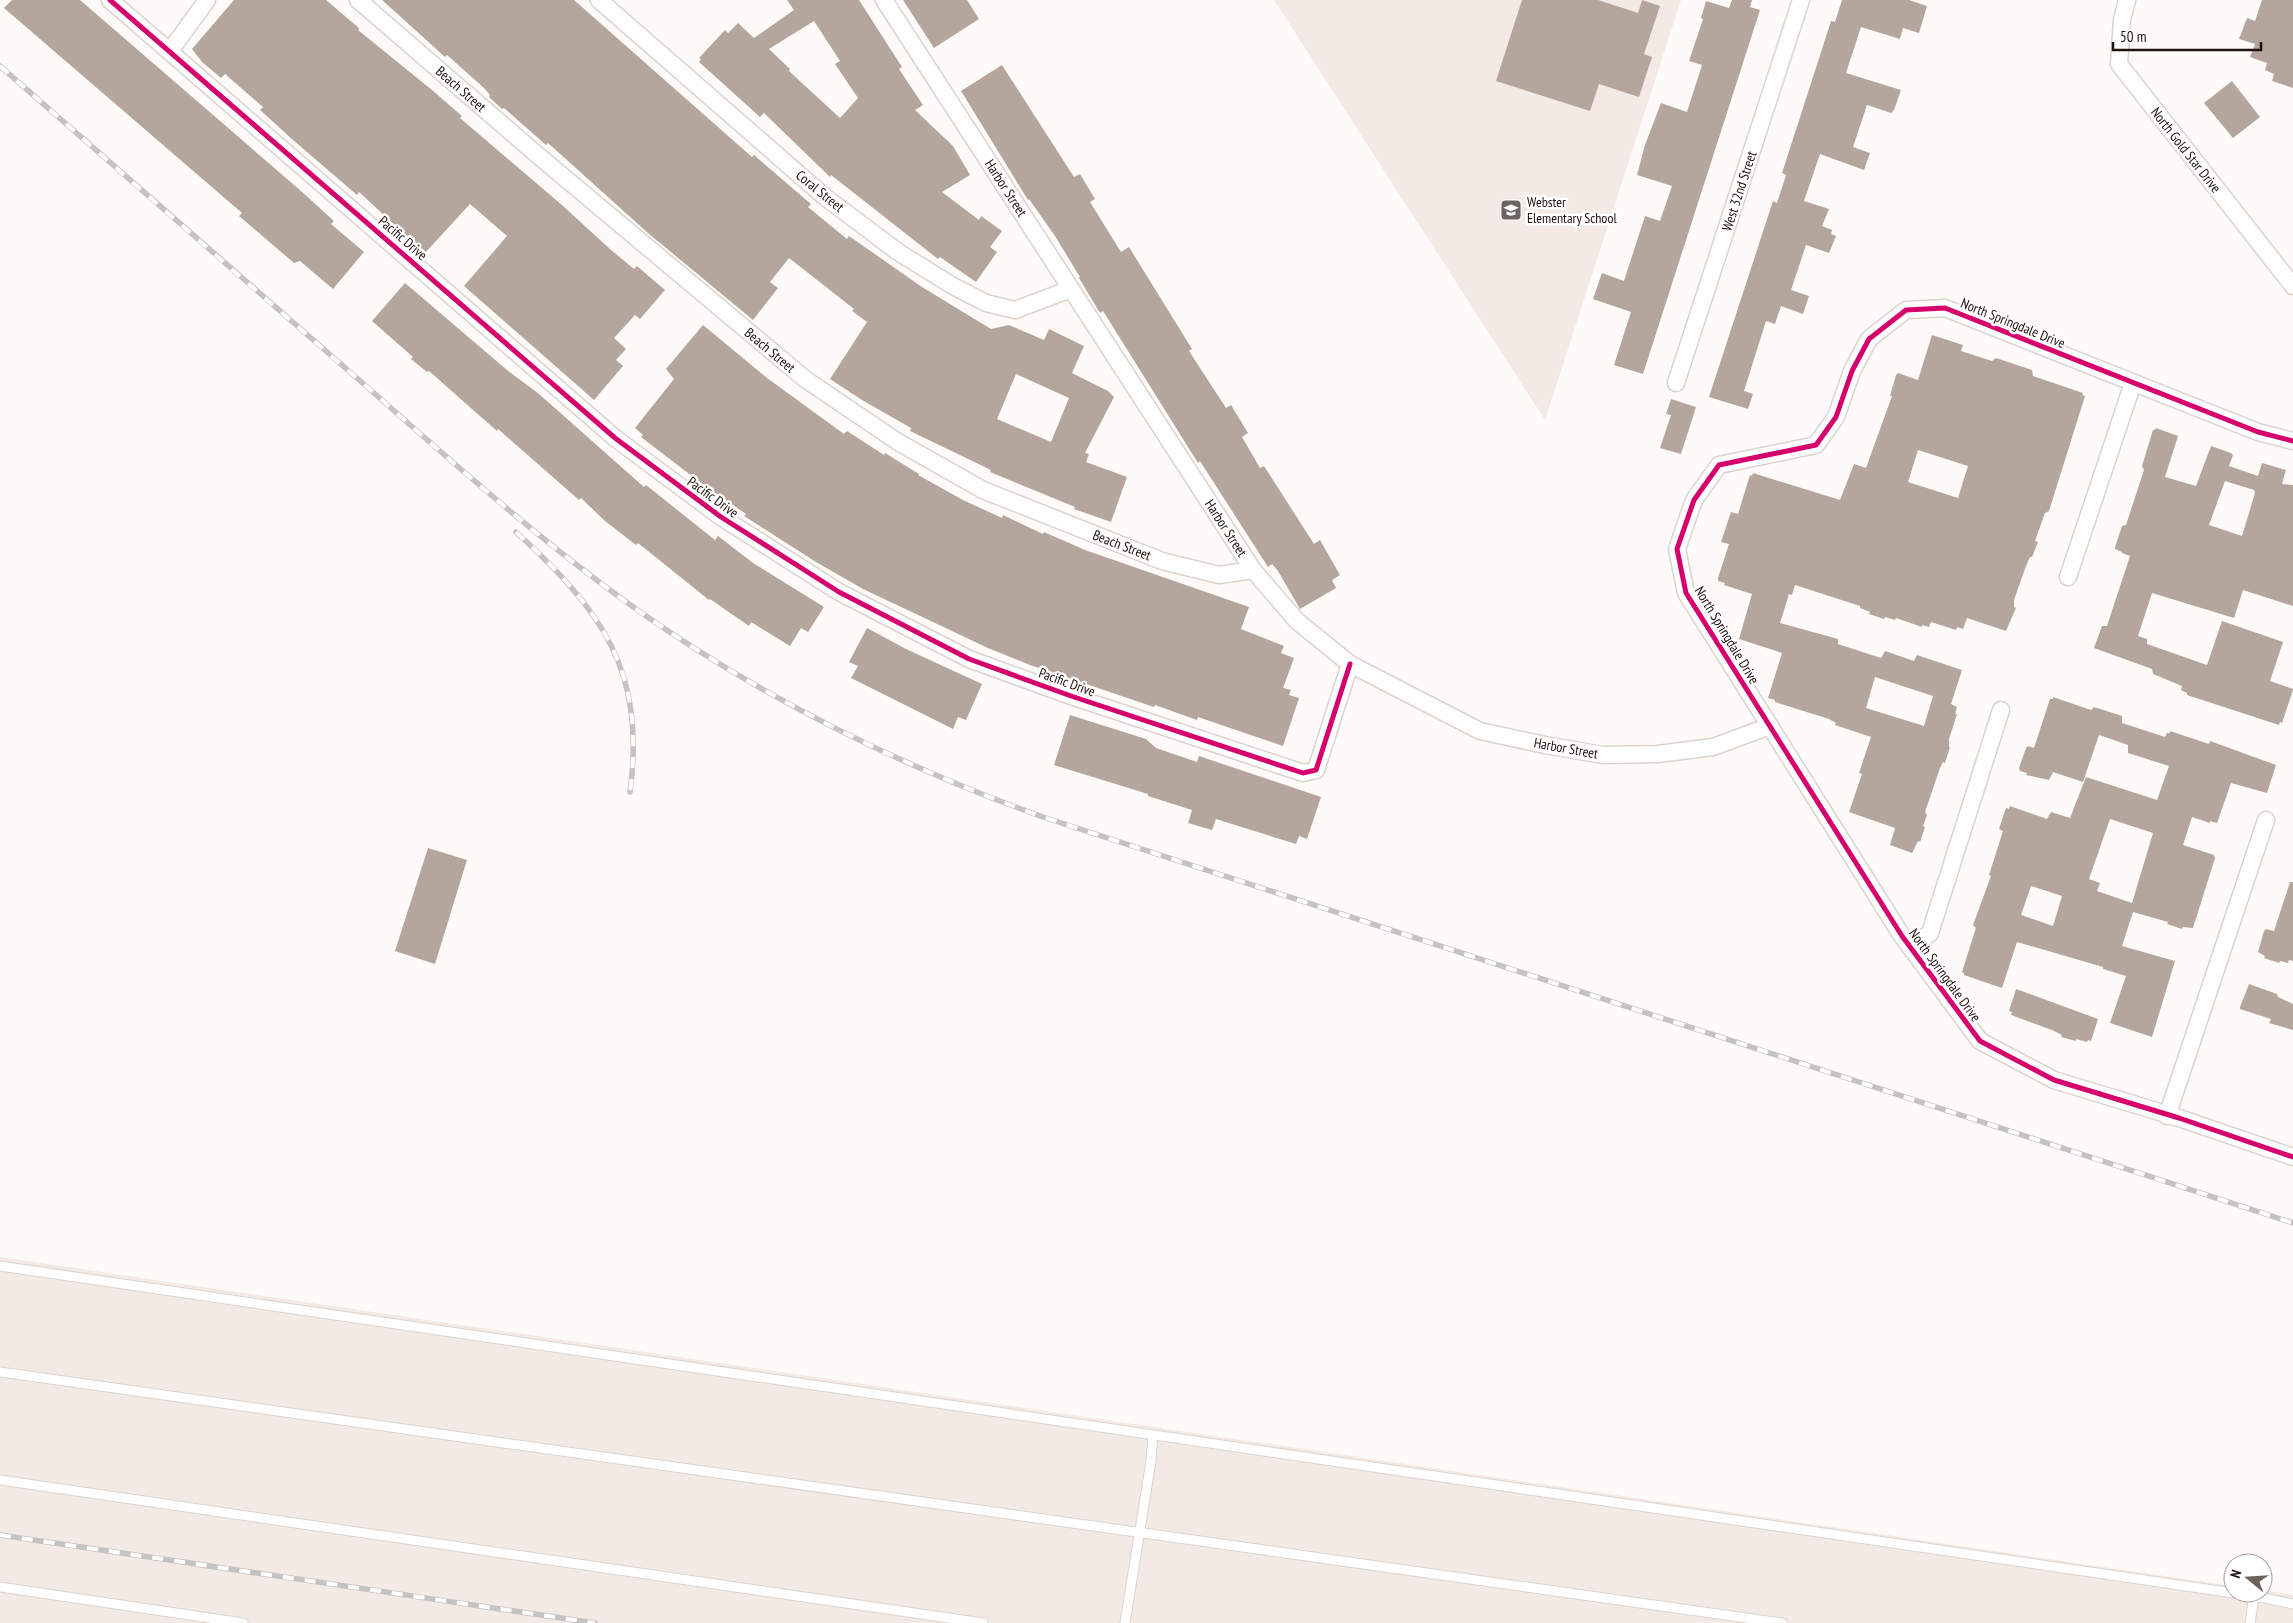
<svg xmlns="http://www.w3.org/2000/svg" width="2293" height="1623" viewBox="0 0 2293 1623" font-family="'PT Sans Narrow',sans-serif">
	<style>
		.built { fill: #f3eae5 }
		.building { fill: #b4a69d; fill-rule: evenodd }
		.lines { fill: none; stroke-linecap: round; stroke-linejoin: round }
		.service-casing { stroke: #dad4cf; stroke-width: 11 }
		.minor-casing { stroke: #dad4cf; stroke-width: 19 }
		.service { stroke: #fffefe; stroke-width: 9 }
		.minor { stroke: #fffefe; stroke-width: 16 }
		.rail-casing { stroke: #c4c3c2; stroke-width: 5.5 }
		.rail { stroke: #fff; stroke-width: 4; stroke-dasharray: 11; stroke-linecap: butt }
		.cycleway-casing { stroke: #fff; stroke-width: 8 }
		.cycleway { stroke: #d6006c; stroke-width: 5 }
		.labels { text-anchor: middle; stroke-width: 5; stroke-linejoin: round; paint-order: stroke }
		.street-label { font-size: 14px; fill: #1c120c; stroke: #fff }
		.poi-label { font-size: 14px; fill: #1c120c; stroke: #fff; text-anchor: start }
	</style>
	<rect width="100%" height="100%" fill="#fdfaf8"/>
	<g class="built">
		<polygon points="1274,0 1681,0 1545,420"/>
		<polygon points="0,1257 2233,1586 2233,1593 2263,1593 2263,1590 2293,1595 2293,1623 0,1623"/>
	</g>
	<g class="building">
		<polygon points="12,0 80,0 301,191 334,221 331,224 364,252 333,289 300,261 294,263 239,216 242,213 4,8"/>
		<polygon points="234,0 326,0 359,28 358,30 432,90 462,116 460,118 562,205 610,249 634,269 637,266 665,290 640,319 635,315 614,338 626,349 616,360 623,366 594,400 464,286 507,236 470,204 425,253 359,192 357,195 293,140 260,110 263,107 225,74 221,78 202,62 192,49"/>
		<path d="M382,0H574L752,157L754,155L811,204L808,207L847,239L849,236L922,287L991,329L1009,325L1044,340L1049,329L1084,346L1072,373L1108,391L1114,397L1085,453L1089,454L1086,462L1127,477L1111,522L1074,509L1075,507L990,472L991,470L910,431L911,428L862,400L830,379L867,322L852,311L854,309L789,258L770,282L778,288L753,320L648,233L548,143L546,145L504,108L502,109L489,97L490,95L484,88L447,55L445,57ZM1016,374L1069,398L1051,442L997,419Z"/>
		<path d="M787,0H859L902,67L899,69L923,105L915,110L953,146L970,175L942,192L979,220L981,216L1002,231L990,247L997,252L976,282L940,257L938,259L831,175L830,177L764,113L760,117L699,62L701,59L699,58L725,30L728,33L738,23L754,38L794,10ZM814,21L840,61L835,64L858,98L840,118L789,71L790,69L769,49Z"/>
		<polygon points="903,0 967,0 979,19 934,48"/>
		<polygon points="1522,0 1598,0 1638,13 1642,0 1660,6 1644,54 1652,57 1639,97 1599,84 1590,111 1496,81"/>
		<polygon points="1732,0 1752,0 1750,7 1760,10 1643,374 1614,365 1631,312 1593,299 1602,273 1624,281 1645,216 1660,221 1672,186 1637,175 1645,145 1661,103 1687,112 1702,65 1689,61 1703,19 1701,18 1706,1 1729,8"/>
		<polygon points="1842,0 1909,0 1927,6 1919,33 1903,28 1900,39 1861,27 1846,73 1901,90 1894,110 1891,113 1867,105 1853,147 1870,153 1864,170 1820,154 1804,201 1829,209 1822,226 1832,230 1831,234 1836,236 1829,253 1806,245 1791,290 1809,296 1803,314 1781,306 1775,324 1766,321 1744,391 1753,394 1748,409 1709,397 1773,201 1777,203 1786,175 1782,173 1823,46 1831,21 1835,22"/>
		<polygon points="2262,0 2293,0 2293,88 2272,81 2274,74 2265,70 2267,63 2250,57 2255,44 2239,39 2247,18 2255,21"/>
		<polygon points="1002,65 1074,177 1080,174 1095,199 1090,202 1121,252 1129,247 1192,349 1189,351 1226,408 1231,405 1248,433 1242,437 1260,468 1264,466 1314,544 1320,540 1340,575 1332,580 1336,588 1300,609 1278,571 1272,564 1268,567 1200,461 1198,463 1103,311 1100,313 1079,278 1080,277 1055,236 1029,199 1028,200 961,91"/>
		<polygon points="2232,81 2260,117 2233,138 2204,103"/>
		<polygon points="405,283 507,370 539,394 644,487 646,485 715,540 718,536 753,563 824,607 808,632 801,628 790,646 751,622 749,626 710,599 709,600 638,543 636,545 605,521 581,498 579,500 498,429 497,431 429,371 427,372 411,359 413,357 372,321"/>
		<polygon points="703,325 767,378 844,434 847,431 884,455 885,453 919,474 918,475 963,500 1002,518 1003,515 1043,534 1044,532 1085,550 1249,607 1241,629 1284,646 1281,653 1294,658 1283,688 1291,690 1289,695 1299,698 1283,746 1198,717 1197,720 1155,705 1154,707 1030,665 988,648 863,589 816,562 744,516 746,514 697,480 641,437 643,435 635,428 674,379 666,369"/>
		<path d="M1932,335L1963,345L1961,351L1992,361L1996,358L2032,370L2033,376L2083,393L2082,395L2085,396L2049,511L2045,513L2035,541L2038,542L2032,557H2030L2026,566L2014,600V607L2016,608L2006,631L1967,618L1963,629L1957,627L1956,630L1931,622L1929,627L1922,625V627L1896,618L1895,620L1885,617L1884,619L1869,614L1870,612L1860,608V606L1795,585L1792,595L1789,594L1780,623L1838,639V644L1881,658L1885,651L1914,661L1917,655L1962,670L1951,704L1957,707L1955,714H1957L1949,739V747H1950L1945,763L1943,762L1940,768L1925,812L1927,815L1923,826L1925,827L1920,842L1918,841L1912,853L1890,845L1895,828L1849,812L1862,774L1859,773L1871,737L1835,725L1836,723L1829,719L1775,702V700L1768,698L1782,653L1739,639L1752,594L1724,585L1725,583L1718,581V578L1729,544L1721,542L1731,512L1738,514L1750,475L1752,476L1753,473L1840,500L1854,464L1866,468L1892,396H1890L1896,375L1898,373L1918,380ZM1918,450L1968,466L1958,498L1908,482ZM1875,677L1933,696L1924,726L1866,708Z"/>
		<polygon points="1671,399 1696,407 1681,454 1660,448 1671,415 1666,414"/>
		<path d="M2156,428L2178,436L2165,477L2196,486L2211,446L2231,453L2233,455L2229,466L2258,476L2262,463L2286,470L2282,484L2293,485V606L2243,590L2234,618L2152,593L2138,636L2147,639V644L2207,665L2222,621L2283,642L2270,681L2293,689V690L2282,723L2280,722L2279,725L2187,695V693L2181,690L2182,686L2153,674L2152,669L2094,648L2102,626H2107L2130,556L2122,553V552L2115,549V547L2122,526L2126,525L2144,470L2142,466L2153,430H2155ZM2225,481L2254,490L2255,493L2242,536L2209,525Z"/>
		<polygon points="867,628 906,649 982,684 966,720 958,717 953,729 851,678 858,666 849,662"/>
		<path d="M2053,697L2091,710L2094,707L2122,716V723L2165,737L2167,733H2170V731L2209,744L2210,741L2276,765L2267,793L2231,783L2217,823L2210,821V823L2192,817L2183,845L2214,855L2215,858L2193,928L2183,927L2182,929L2167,924L2168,922L2133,912L2122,946L2175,961L2152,1037L2110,1023L2126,976L2103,969V967L2017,942L2002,988L1964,975V973L1962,972L1976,928L1973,925L1991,876L1989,875L2003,831L1999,829L2006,808L2009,809L2010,806L2047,819L2051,812L2070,818L2086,777L2157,800L2169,766L2128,753V745L2099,735L2083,782L2053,772L2049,780L2026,775L2027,773L2020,771L2019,768L2026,748L2028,746L2034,748L2050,699H2053ZM2110,819L2153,833L2132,903L2097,891L2100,883L2089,879ZM2031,886L2062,896L2053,926L2021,915Z"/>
		<polygon points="1070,715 1146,739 1156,748 1197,762 1199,756 1321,797 1307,839 1299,836 1296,844 1216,819 1212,830 1188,823 1192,810 1148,796 1148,794 1054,765"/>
		<polygon points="428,848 467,860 435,964 395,951"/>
		<polygon points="2290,882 2293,882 2293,961 2289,960 2288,963 2280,961 2279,963 2264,958 2265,956 2258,952 2264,931 2266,929 2274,931"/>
		<polygon points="2249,984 2277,994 2278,997 2293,1004 2293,1030 2269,1023 2271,1019 2240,1009 2240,1007"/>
		<polygon points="2016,989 2098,1019 2091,1041 2088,1040 2087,1042 2076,1039 2076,1041 2061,1037 2062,1035 2052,1030 2011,1015 2012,1012 2009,1011"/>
	</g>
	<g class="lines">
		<g class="service-casing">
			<g id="service">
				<polyline points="0,1266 2254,1596 2293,1604"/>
				<polyline points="0,1372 1782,1623"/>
				<polyline points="0,1480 983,1623"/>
				<polyline points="0,1587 243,1623"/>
				<polyline points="1125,1623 1151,1461 1153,1435"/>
				<polyline points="2250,1623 2254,1596"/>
			</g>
		</g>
		<g class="minor-casing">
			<g id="minor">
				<polyline points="110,0 615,438 721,517 839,592 969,659 1071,696 1303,773 1316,770 1350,664"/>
				<polyline points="358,0 541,158 805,379 898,442 983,490 1162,561 1219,575 1253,570"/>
				<polyline points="599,0 825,197 898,252 953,286 986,303 1015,310 1071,289"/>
				<polyline points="884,0 1253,570 1297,621 1350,664 1480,731 1545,745 1603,755 1658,754 1713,747 1770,726"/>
				<polyline points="2127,0 2122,20 2119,64 2293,286"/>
				<polyline points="170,51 207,0"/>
				<polyline points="1676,383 1801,0"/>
				<polyline points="2293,441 2258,432 1945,308 1906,310 1869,339 1852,371 1836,417 1816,445 1719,465 1694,500 1677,549 1686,593 1902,936 1980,1041 2054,1080 2179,1118 2293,1157"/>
				<polyline points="2068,577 2133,383"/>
				<polyline points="1911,948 1930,933 2001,710"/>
				<polyline points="2167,1116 2266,820"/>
			</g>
		</g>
		<use href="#service" class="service"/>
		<use href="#minor" class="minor"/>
		<g class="rail-casing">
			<g id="rail">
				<path d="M0,66C119,170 238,275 358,379C457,466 555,555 665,629C782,707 911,770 1043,817L2293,1223"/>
				<path d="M516,532C602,611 646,670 630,792"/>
				<polyline points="0,1535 595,1623"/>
			</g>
		</g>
		<use href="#rail" class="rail"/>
		<g class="cycleway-casing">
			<g id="cycleway">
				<polyline points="110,0 615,438 721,517 839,592 969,659 1071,696 1303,773 1316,770 1350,664"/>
				<polyline points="2293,441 2258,432 1945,308 1906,310 1869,339 1852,371 1836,417 1816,445 1719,465 1694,500 1677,549 1686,593 1902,936 1980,1041 2054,1080 2179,1118 2293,1157"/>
			</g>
		</g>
		<use href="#cycleway" class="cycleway"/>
	</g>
	<defs>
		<g id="school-square" transform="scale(1.125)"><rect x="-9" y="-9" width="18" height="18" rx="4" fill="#6b635f" stroke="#fff"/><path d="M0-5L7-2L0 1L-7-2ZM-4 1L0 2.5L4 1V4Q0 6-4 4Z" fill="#fff"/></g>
	</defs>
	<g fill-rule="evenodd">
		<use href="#school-square" x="1511" y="210"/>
	</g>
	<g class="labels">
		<g class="street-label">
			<text transform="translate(461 89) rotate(41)" y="5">Beach Street</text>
			<text transform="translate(2186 150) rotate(52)" y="5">North Gold Star Drive</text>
			<text transform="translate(1006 188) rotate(57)" y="5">Harbor Street</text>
			<text transform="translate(820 191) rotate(39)" y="5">Coral Street</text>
			<text transform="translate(1739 191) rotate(-72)" y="5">West 32nd Street</text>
			<text transform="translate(403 238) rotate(41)" y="5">Pacific Drive</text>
			<text transform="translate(2013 323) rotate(22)" y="5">North Springdale Drive</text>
			<text transform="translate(770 350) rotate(40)" y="5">Beach Street</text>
			<text transform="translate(713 497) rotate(36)" y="5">Pacific Drive</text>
			<text transform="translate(1226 528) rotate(57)" y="5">Harbor Street</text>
			<text transform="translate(1122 545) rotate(21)" y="5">Beach Street</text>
			<text transform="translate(1727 635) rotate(59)" y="5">North Springdale Drive</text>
			<text transform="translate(1067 682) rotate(20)" y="5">Pacific Drive</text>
			<text transform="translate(1566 748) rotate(10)" y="5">Harbor Street</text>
			<text transform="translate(1945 975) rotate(54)" y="5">North Springdale Drive</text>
		</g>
		<g class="poi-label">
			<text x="1527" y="207">Webster<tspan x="1527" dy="16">Elementary School</tspan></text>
		</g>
	</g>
	<g transform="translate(2248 1578) rotate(288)"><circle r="24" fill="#ffffff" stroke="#a4a09e"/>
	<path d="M0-4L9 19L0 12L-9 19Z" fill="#6b635f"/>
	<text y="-8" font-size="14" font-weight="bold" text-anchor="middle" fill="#1c120c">N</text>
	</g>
	<path d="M2113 42v8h148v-8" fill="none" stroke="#1c120c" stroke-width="2.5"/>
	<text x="2120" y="42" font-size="15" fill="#1c120c" stroke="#ffffff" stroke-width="4" paint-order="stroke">50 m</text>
</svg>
